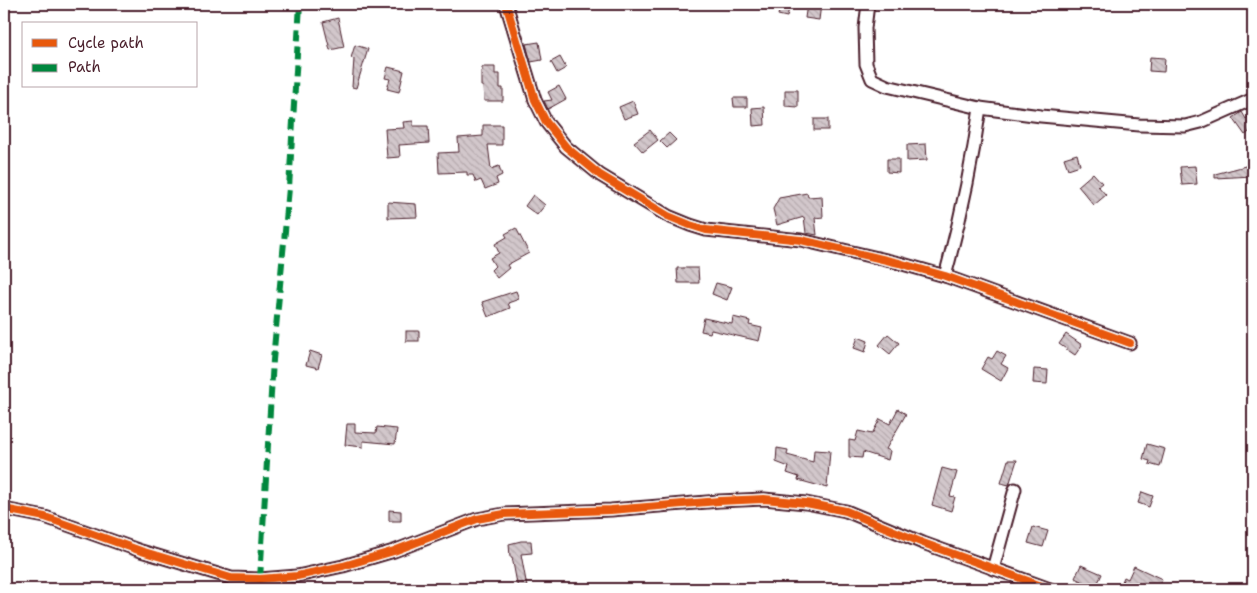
<svg xmlns="http://www.w3.org/2000/svg" width="1257" height="593" viewBox="0 0 1257 593" font-family="'Shantell Sans',sans-serif">
	<style>
		.building { fill: url(#building-back-hatch); stroke: #4a1f2b }
		.lines { fill: none; stroke-linecap: round; stroke-linejoin: round }
		.minor-casing { stroke: #4a1f2b; stroke-width: 15 }
		.minor { stroke: #fff; stroke-width: 11 }
		.quiet { stroke: #00873e; stroke-width: 6; stroke-dasharray: 12 6; stroke-linecap: butt }
		.cycleway-casing { stroke: #fff; stroke-width: 11 }
		.cycleway { stroke: #e8590c; stroke-width: 8 }
	</style>
	<defs>
		<pattern id="building-back-hatch" width="6" height="6" patternUnits="userSpaceOnUse" patternTransform="scale(1.25)"><rect width="6" height="6" fill="#d2c7cb"/><path d="M-1 5l2 2M0 0l6 6M5-1l2 2" fill="none" stroke="#b6aaae"/></pattern>
	</defs>
	<rect width="100%" height="100%" fill="#fff"/>
	<filter id="ink" filterUnits="userSpaceOnUse"><feTurbulence type="fractalNoise" baseFrequency=".02" numOctaves="2"/><feDisplacementMap in="SourceGraphic" scale="10" xChannelSelector="R" yChannelSelector="G"/><feConvolveMatrix kernelMatrix="1 2 1 2 8 2 1 2 1" color-interpolation-filters="sRGB"/></filter>
	<g filter="url(#ink)">
		<g class="building">
			<polygon points="781,4 790,4 787,17 778,15"/>
			<polygon points="807,4 821,4 819,20 805,18"/>
			<polygon points="338,18 344,47 330,50 323,22"/>
			<polygon points="539,42 542,60 531,62 526,44"/>
			<polygon points="355,45 368,49 356,88 352,87 354,59 351,58"/>
			<polygon points="560,57 566,68 557,73 551,62"/>
			<polygon points="1150,57 1165,58 1164,72 1149,71"/>
			<polygon points="388,67 404,71 399,92 387,89 390,79 385,78"/>
			<polygon points="482,67 495,67 495,74 500,74 500,88 503,88 503,101 484,101 483,86 481,86 481,71 482,71"/>
			<polygon points="559,86 566,99 548,109 544,101 552,100 548,92"/>
			<polygon points="785,90 798,90 798,107 785,106"/>
			<polygon points="733,98 747,98 747,107 734,107"/>
			<polygon points="633,101 638,114 624,119 619,107"/>
			<polygon points="764,107 765,125 753,126 752,108"/>
			<polygon points="1242,112 1246,119 1249,116 1253,122 1253,129 1245,135 1233,118"/>
			<rect x="814" y="119" width="14" height="11"/>
			<polygon points="413,121 413,126 428,126 429,143 399,145 400,157 387,158 385,129 404,128 403,122"/>
			<polygon points="483,125 502,125 502,145 488,145 491,169 499,166 502,175 496,178 498,184 485,189 481,180 476,182 473,175 467,175 467,172 439,173 438,153 459,152 458,138 483,136"/>
			<polygon points="650,130 658,140 643,152 634,142"/>
			<polygon points="669,133 676,140 667,148 660,141"/>
			<polygon points="926,144 927,160 907,161 907,145"/>
			<polygon points="1077,154 1080,165 1068,169 1064,158"/>
			<polygon points="887,159 899,159 899,173 887,172"/>
			<polygon points="1253,164 1253,176 1215,178 1215,174"/>
			<polygon points="1195,166 1197,184 1182,185 1180,167"/>
			<polygon points="1093,173 1102,183 1098,186 1106,195 1094,205 1078,186"/>
			<polygon points="807,193 808,197 822,196 823,217 815,218 817,235 806,233 804,217 777,225 773,209 779,198"/>
			<polygon points="533,195 545,205 537,215 525,206"/>
			<polygon points="388,202 416,204 417,217 388,218"/>
			<polygon points="516,228 529,253 507,265 509,268 497,278 491,270 495,266 490,258 499,253 495,244 507,237 505,234"/>
			<polygon points="677,268 698,268 699,283 678,283"/>
			<polygon points="716,283 732,287 727,300 712,294"/>
			<polygon points="516,291 519,299 508,303 510,308 488,317 482,302"/>
			<polygon points="733,317 750,321 749,325 762,328 759,341 711,330 710,333 701,331 704,318 732,324"/>
			<rect x="406" y="331" width="13" height="10"/>
			<polygon points="888,334 899,343 890,354 879,345"/>
			<polygon points="1066,334 1082,345 1075,355 1059,344"/>
			<polygon points="858,337 868,341 865,352 854,348"/>
			<polygon points="310,351 322,355 318,368 306,365"/>
			<polygon points="997,351 1006,356 1001,364 1008,368 1001,381 981,369 988,357 992,359"/>
			<polygon points="1034,369 1048,370 1047,384 1033,383"/>
			<polygon points="898,409 906,414 886,449 890,451 888,460 863,452 862,458 849,457 849,440 855,441 858,431 872,434 880,419 890,424"/>
			<polygon points="347,424 355,424 355,432 376,433 377,427 397,429 395,444 363,441 363,447 345,445"/>
			<polygon points="1147,444 1165,449 1160,467 1149,464 1150,461 1143,459"/>
			<polygon points="777,448 788,450 787,455 813,462 814,450 830,451 827,488 798,480 799,477 787,473 789,467 776,462"/>
			<polygon points="1008,460 1017,460 1009,485 1001,483"/>
			<polygon points="942,468 957,472 950,496 955,497 951,511 932,505"/>
			<polygon points="1142,492 1153,496 1149,507 1138,503"/>
			<polygon points="389,510 401,511 401,521 389,521"/>
			<polygon points="1033,527 1048,531 1043,547 1028,543"/>
			<polygon points="521,541 531,541 532,553 521,554 527,587 518,589 512,557 510,557 509,544"/>
			<polygon points="1081,565 1102,574 1095,589 1084,585 1085,583 1075,578"/>
			<polygon points="1134,566 1162,579 1157,589 1119,589 1124,577 1128,579"/>
		</g>
		<g class="lines">
			<g class="minor-casing">
				<g id="minor">
					<polyline points="506,4 535,100 546,122 566,147 600,175 668,216 690,225 706,230 801,240 899,263 945,276 1130,343"/>
					<polyline points="868,4 865,28 866,64 872,79 887,86 980,108 1041,116 1139,125 1185,126 1201,122 1253,99"/>
					<path d="M945,276C960,221 972,165 980,108"/>
					<polyline points="4,509 45,517 141,551 231,578 260,579 297,576 343,566 394,551 477,519 504,514 611,510 719,501 764,499 806,503 846,511 923,543 1050,589"/>
					<polyline points="993,569 1015,489"/>
				</g>
			</g>
			<use href="#minor" class="minor"/>
			<polyline class="quiet" points="260,579 273,360 289,188 300,4"/>
			<g class="cycleway-casing">
				<g id="cycleway">
					<polyline points="506,4 535,100 546,122 566,147 600,175 668,216 690,225 706,230 801,240 899,263 945,276 1130,343"/>
					<polyline points="4,509 45,517 141,551 231,578 260,579 297,576 343,566 394,551 477,519 504,514 611,510 719,501 764,499 806,503 846,511 923,543 1050,589"/>
				</g>
			</g>
			<use href="#cycleway" class="cycleway"/>
		</g>
	</g>
	<rect width="1257" height="593" fill="none" stroke="#fff" stroke-width="20"/>
	<rect x="10" y="10" width="1237" height="573" fill="none" stroke="#4a1f2b" stroke-width="2" filter="url(#ink)"/>
	<rect x="22" y="22" width="175" height="65" fill="#ffffff" stroke="#b7a5aa"/>
	<rect x="32" y="39" width="25" height="8" fill="#e8590c" stroke="#b7a5aa"/>
	<text x="68" y="48" font-size="15" fill="#4a1f2b">Cycle path</text>
	<rect x="32" y="64" width="25" height="8" fill="#00873e" stroke="#b7a5aa"/>
	<text x="68" y="72" font-size="15" fill="#4a1f2b">Path</text>
</svg>
